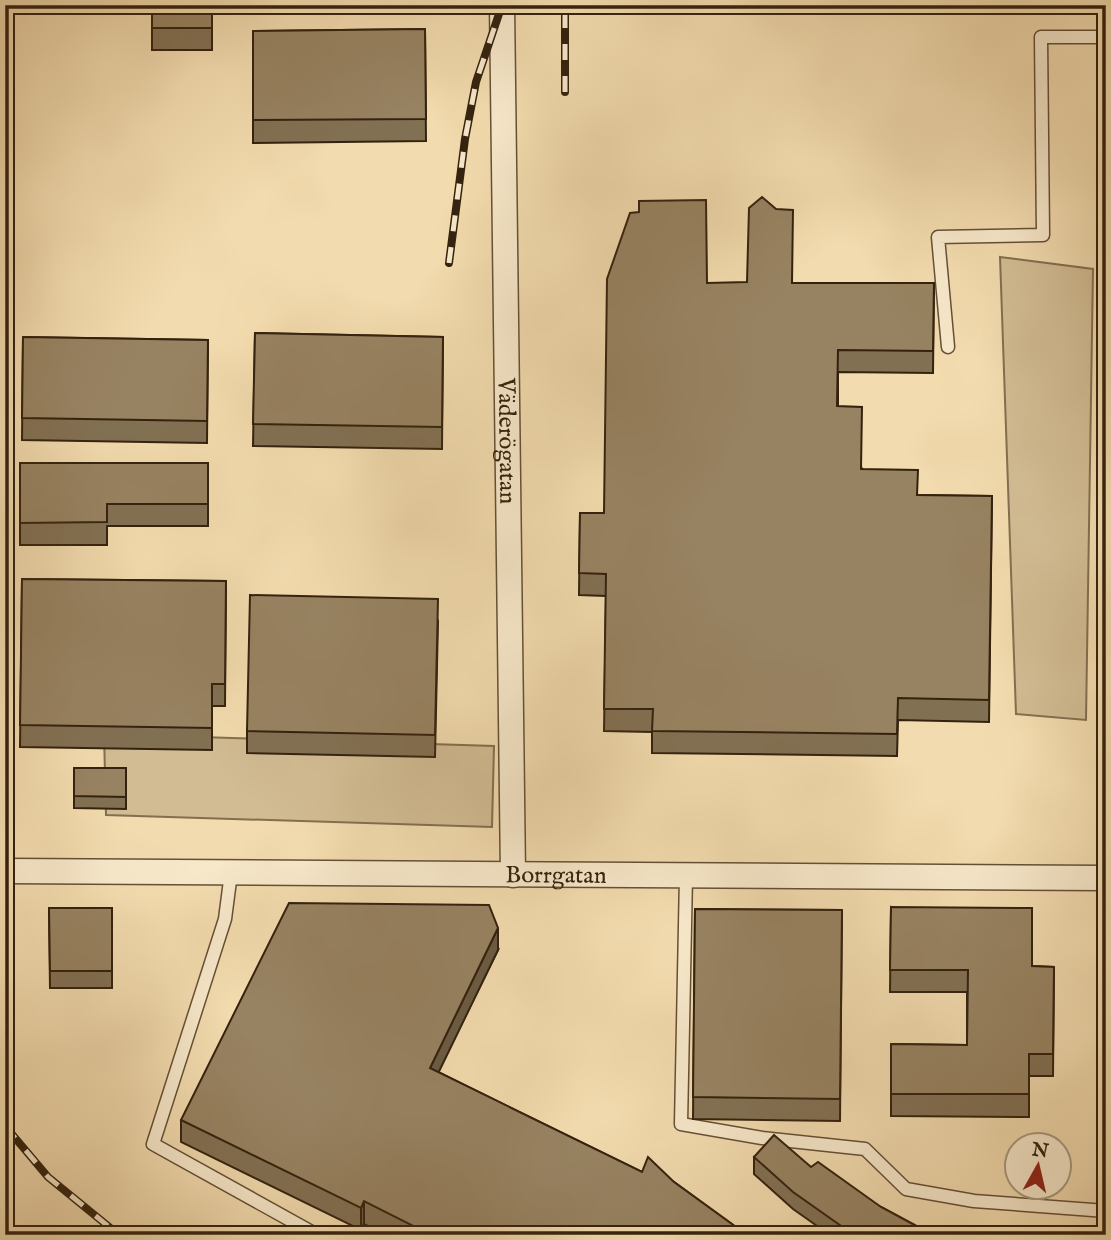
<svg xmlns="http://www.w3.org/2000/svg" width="1111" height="1240" viewBox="0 0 1111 1240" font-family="'IM FELL English',serif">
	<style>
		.green { fill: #d2bc93; stroke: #836f50; stroke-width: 2 }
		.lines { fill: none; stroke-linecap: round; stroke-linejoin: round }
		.lane-casing { stroke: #645036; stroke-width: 15 }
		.street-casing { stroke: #645036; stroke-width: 27 }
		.lane { stroke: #f7e8ca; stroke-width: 12 }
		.street { stroke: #f7e8ca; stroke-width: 24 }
		.rail-casing { stroke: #34220e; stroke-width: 8 }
		.rail { stroke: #f7e8ca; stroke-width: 5; stroke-dasharray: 16; stroke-linecap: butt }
		.wall { fill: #827053; stroke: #34220e; stroke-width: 2 }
		.shaded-wall { fill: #6a5b44; stroke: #34220e; stroke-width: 2 }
		.building { fill: #978261; stroke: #34220e; stroke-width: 2 }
		.labels { text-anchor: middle; stroke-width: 6; stroke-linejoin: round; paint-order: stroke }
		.street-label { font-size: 24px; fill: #34220e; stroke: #f7e8ca }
	</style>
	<rect width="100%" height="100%" fill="#f2dbae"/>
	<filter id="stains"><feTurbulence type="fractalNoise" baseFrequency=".00286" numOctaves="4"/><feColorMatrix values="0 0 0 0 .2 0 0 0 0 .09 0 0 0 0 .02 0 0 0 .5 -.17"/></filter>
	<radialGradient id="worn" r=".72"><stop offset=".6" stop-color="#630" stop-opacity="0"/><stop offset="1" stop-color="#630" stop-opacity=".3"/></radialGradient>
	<g class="green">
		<polygon points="1000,257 1093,269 1086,720 1016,714"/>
		<polygon points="104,734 494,746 492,827 106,815"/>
	</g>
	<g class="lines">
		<g class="lane-casing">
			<g id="lane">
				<polyline points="948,347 938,237 1043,235 1041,37 1106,37"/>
				<polyline points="231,873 225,919 153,1144 317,1235"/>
				<polyline points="686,876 681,1124 762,1138 865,1149 906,1189 974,1201 1106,1211"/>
			</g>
		</g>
		<g class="street-casing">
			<g id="street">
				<path id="s1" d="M502,5L513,875"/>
				<path id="s2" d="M5,871L1106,878"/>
			</g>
		</g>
		<use href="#lane" class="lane"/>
		<use href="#street" class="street"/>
		<g class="rail-casing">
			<g id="rail">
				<polyline points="565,92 565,5"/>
				<polyline points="449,263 465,139 476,82 502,5"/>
				<polyline points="5,1126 48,1177 119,1235"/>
			</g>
		</g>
		<use href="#rail" class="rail"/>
	</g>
	<g class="wall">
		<rect x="152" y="5" width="60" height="45"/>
		<polygon points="721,5 924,5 924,14 721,11"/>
		<polygon points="425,29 426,141 253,143 253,31"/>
		<polygon points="707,283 934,283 933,373 838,372 838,406 862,469 918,495 992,496 989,722 898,720 897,756 652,753 652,732 604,731 606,596 579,595 580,513 604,513"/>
		<polygon points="255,333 443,337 442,449 253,446"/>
		<polygon points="23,337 208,340 207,443 22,440"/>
		<polygon points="20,463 208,463 208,526 107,526 107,545 20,545"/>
		<polygon points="22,579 226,581 225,706 212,706 212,750 20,747"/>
		<polygon points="438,621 435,757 247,753 247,731"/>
		<polygon points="74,768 126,768 126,809 74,808"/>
		<polygon points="891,907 1032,966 1054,967 1053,1076 1029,1076 1029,1117 891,1116 891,1044 967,1045 967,992 890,992"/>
		<polygon points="49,908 112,908 112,988 50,988"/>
		<polygon points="695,909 842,910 840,1121 693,1119"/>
		<polygon points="498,950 438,1072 642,1172 674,1182 747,1235 387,1235 364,1224 361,1230 181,1142 181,1120"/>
		<polygon points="754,1157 811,1167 881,1207 933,1235 830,1235 793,1209 754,1174"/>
	</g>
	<g class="shaded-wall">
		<polygon points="498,928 498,950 430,1090 430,1068"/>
		<polygon points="364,1201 364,1224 361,1230 361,1208"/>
	</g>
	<g class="building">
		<rect x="152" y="5" width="60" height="23"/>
		<polygon points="425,29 426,119 253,120 253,31"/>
		<polygon points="762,197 776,209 793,210 792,283 934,283 933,351 838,350 837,406 862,407 861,469 918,470 917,495 992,496 989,700 898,698 897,734 652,731 653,709 604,709 606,574 579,573 580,513 604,513 607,279 630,213 639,212 639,201 706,200 707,283 747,282 749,208"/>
		<polygon points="255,333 443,337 442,427 253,424"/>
		<polygon points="23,337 208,340 207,421 22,418"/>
		<polygon points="20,463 208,463 208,504 107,504 107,522 20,523"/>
		<polygon points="22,579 226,581 225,684 212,684 212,728 20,725"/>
		<polygon points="250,595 438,599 435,735 247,731"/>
		<polygon points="74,768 126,768 126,797 74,796"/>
		<polygon points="289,903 489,905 498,928 430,1068 642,1172 648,1157 674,1182 747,1235 431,1235 364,1201 361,1208 181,1120"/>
		<polygon points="891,907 1032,908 1032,966 1054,967 1053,1054 1029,1054 1029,1094 891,1094 891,1044 967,1045 968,970 890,970"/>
		<polygon points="49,908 112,908 112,971 50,971"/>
		<polygon points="695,909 842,910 840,1099 693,1097"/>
		<polygon points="774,1135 811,1167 818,1162 881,1207 933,1235 854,1235 793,1192 754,1157"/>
		<polygon points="1023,1226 1035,1227 1034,1234 1106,1235 1023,1235"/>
	</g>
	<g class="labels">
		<g class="street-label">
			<text dy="8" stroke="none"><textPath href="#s1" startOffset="436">Väderögatan</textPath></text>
			<text dy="8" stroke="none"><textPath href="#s2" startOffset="551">Borrgatan</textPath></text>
		</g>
	</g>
	<rect width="1111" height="1240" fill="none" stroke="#f2dbae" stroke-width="28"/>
	<rect x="7" y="7" width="1097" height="1226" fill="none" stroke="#34220e" stroke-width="3.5"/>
	<rect x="14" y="14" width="1083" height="1212" fill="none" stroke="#34220e" stroke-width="2"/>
	<g transform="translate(1038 1166) rotate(8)"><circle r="33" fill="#f7e8ca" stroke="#a9997f" stroke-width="2"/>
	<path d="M0-5L12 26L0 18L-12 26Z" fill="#8f2418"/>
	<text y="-10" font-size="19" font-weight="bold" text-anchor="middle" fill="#34220e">N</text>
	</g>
	<rect width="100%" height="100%" filter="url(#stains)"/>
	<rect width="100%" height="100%" fill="url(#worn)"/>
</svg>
